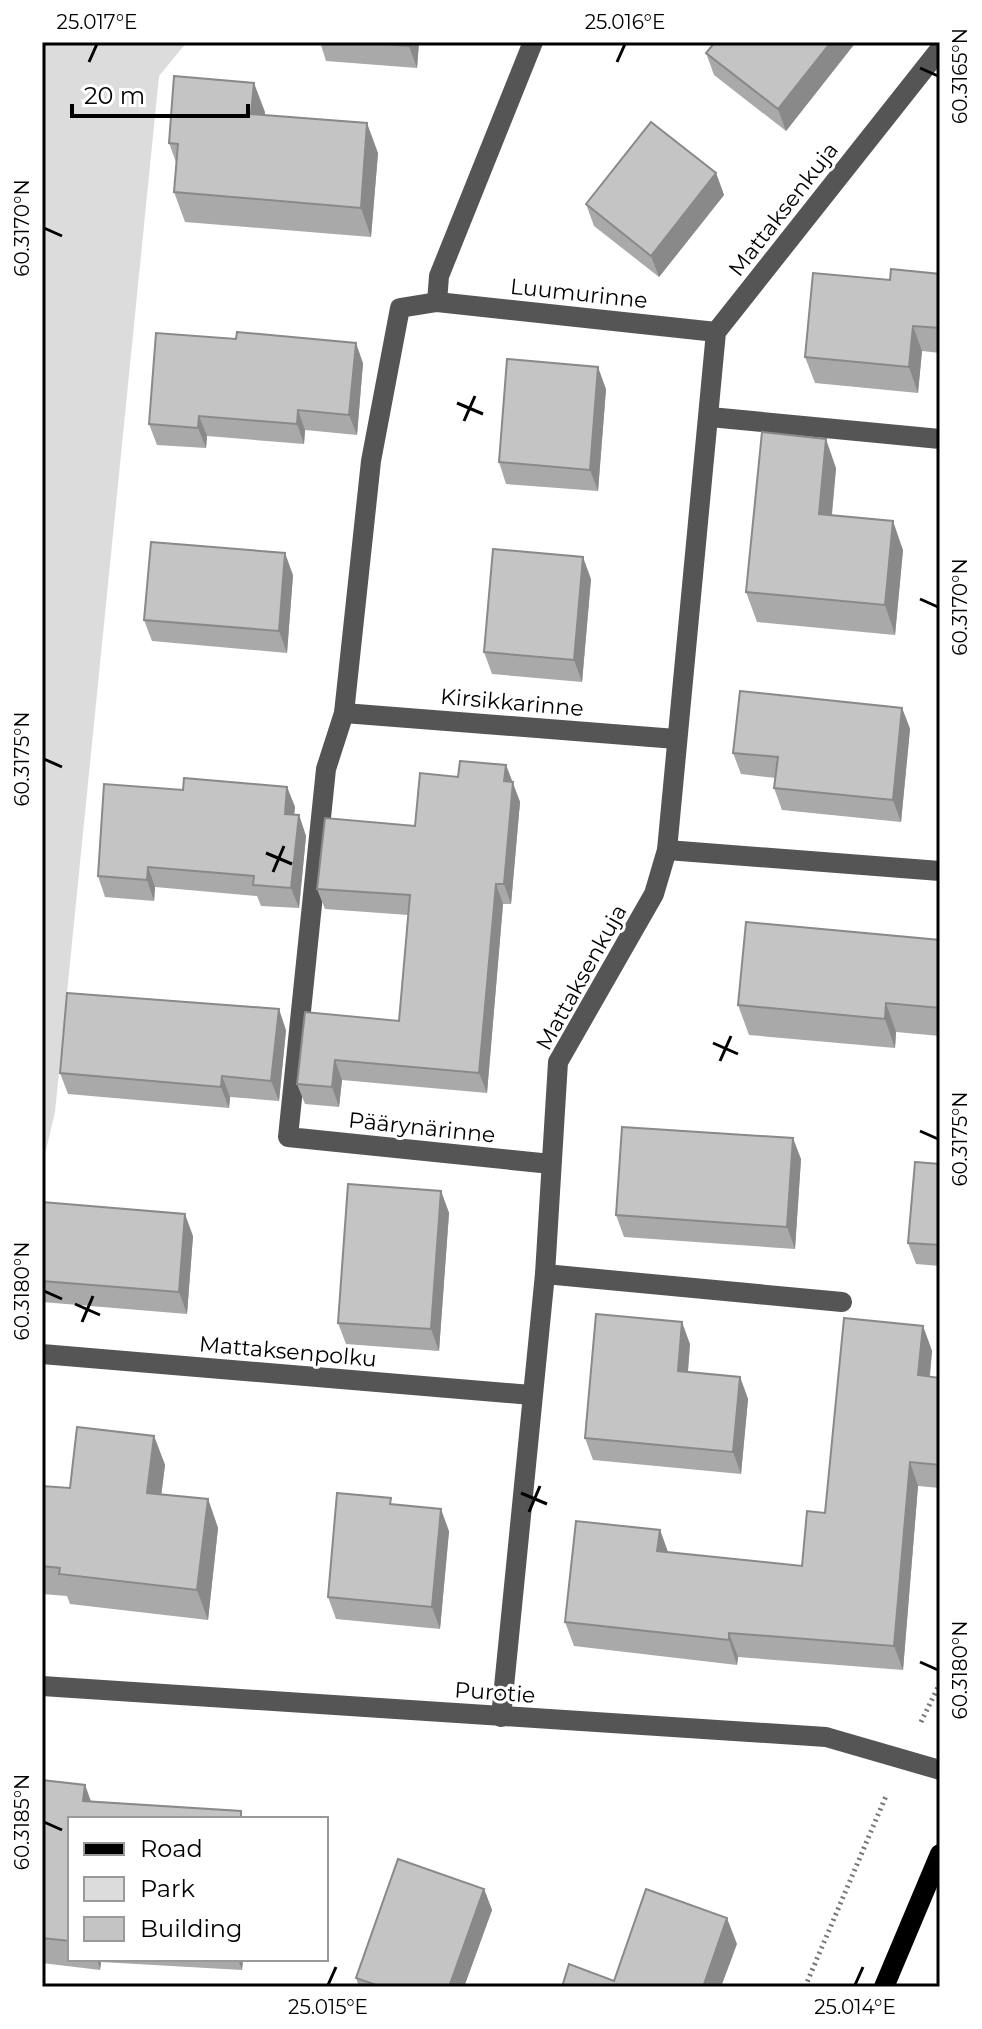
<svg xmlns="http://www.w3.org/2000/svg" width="982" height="2029" viewBox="0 0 982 2029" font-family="Montserrat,sans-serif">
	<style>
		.green { fill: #dcdcdc }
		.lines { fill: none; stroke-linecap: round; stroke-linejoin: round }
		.path { stroke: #777; stroke-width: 5; stroke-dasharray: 2 4; stroke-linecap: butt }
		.minor { stroke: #555; stroke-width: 20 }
		.major { stroke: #000; stroke-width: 20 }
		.wall { fill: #a9a9a9 }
		.shaded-wall { fill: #898989 }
		.building { fill: #c4c4c4; stroke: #898989; stroke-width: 2 }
		.ticks { fill: none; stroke: #000; stroke-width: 3 }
		.labels { text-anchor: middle; stroke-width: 6; stroke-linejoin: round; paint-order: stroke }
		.street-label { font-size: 22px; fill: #000; stroke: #fff }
		.neatline { fill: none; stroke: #000; stroke-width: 3 }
		.ticks-label { font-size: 20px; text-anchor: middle; fill: #000 }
	</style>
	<rect width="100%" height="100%" fill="#fff"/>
	<polygon class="green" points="42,42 187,42 159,76 55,1112 42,1167"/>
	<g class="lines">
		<g class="path">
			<polyline points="921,1722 940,1683"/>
			<polyline points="805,1987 886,1796"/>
		</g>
		<g class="minor">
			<polyline points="437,302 439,276 533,42"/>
			<polyline points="710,417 940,439"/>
			<polyline points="344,713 676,739"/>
			<polyline points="667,850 940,871"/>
			<polyline points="551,1164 288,1137 326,769 344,713 371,461 400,308 437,302 716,332"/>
			<polyline points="545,1274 842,1302"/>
			<polyline points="42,1354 531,1395"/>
			<polyline points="42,1686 826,1737 940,1770"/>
			<polyline points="501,1717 545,1274 558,1062 654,894 667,850 716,332 940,49"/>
		</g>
		<polyline class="major" points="884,1987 940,1854"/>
	</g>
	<g class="wall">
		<polygon points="320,42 419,42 417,68 326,61"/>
		<polygon points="856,42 786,131 714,75 706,53"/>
		<polygon points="265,112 264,115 378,153 371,237 185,222 174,192 177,165 169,143"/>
		<polygon points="716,173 724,195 659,277 594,226 586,204"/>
		<polygon points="940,274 940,353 922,351 918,393 815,383 805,357 890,280"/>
		<polygon points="363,363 357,435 305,430 304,444 207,436 206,448 157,445 149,424"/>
		<polygon points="606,389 598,491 506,484 499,462"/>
		<polygon points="836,468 832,515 903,550 895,635 757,622 746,592"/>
		<polygon points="293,575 287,653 152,641 144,620"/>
		<polygon points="591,579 582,682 492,674 484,652"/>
		<polygon points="902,708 910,729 901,822 782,810 774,788 776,778 741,774 733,753"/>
		<polygon points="506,765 520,802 511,904 503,904 487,1093 342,1080 339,1107 305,1104 297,1084 399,1021 408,915 325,909 317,889 415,826 458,777"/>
		<polygon points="287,787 295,807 294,815 299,815 306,836 299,908 261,906 257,896 155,887 154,901 105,897 98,876 183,790"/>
		<polygon points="940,940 940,1036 896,1032 895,1048 749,1035 738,1005"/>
		<polygon points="286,1030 279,1101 230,1097 229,1108 68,1094 60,1073"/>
		<polygon points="801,1159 795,1249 624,1237 616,1215"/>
		<polygon points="940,1164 940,1266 916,1264 908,1243"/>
		<polygon points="441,1191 449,1213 439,1351 346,1344 338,1323"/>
		<polygon points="42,1202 193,1236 187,1314 42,1302"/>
		<polygon points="923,1326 932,1351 930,1377 940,1378 940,1488 918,1486 903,1670 738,1657 737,1665 574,1646 565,1622 660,1530 668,1552 802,1566 825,1513"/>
		<polygon points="690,1344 688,1372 740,1377 748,1399 741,1474 593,1460 585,1438"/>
		<polygon points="154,1436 165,1465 161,1494 208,1499 218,1528 208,1620 70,1604 67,1596 42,1594 42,1486 70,1488"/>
		<polygon points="393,1504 449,1531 440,1629 336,1619 328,1597"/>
		<polygon points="42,1780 85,1785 91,1801 70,1819 70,1959 243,1959 242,1970 101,1962 100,1970 42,1963"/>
		<polygon points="484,1889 492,1910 464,1987 359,1987 356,1978"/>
	</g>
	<g class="shaded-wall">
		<polygon points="409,42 419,42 417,68 409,46"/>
		<polygon points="831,42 856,42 786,131 778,109"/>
		<polygon points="254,83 265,112 262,144 251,114"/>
		<polygon points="367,123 378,153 371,237 361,208"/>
		<polygon points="716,173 724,195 659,277 651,256"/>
		<polygon points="913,326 922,351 918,393 909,367"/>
		<polygon points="356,343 363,363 357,435 349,415"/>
		<polygon points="598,367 606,389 598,491 590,470"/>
		<polygon points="298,410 305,430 304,444 297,424"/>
		<polygon points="199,416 207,436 206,448 198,428"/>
		<polygon points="826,439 836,468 829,543 819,514"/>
		<polygon points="893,521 903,550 895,635 885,605"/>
		<polygon points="285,553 293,575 287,653 279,631"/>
		<polygon points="583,557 591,579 582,682 574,660"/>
		<polygon points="902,708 910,729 901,822 893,800"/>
		<polygon points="506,765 520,802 511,904 504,884 504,781"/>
		<polygon points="287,787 295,807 292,834 285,814"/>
		<polygon points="299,815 306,836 299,908 291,888"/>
		<polygon points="148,867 155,887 154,901 147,880"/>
		<polygon points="496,884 503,904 487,1093 479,1073"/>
		<polygon points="886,1003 896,1032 895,1048 885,1019"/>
		<polygon points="279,1009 286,1030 279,1101 271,1081"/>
		<polygon points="335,1060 342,1080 339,1107 332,1087"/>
		<polygon points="222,1076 230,1097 229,1108 221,1087"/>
		<polygon points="793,1138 801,1159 795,1249 787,1227"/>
		<polygon points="441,1191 449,1213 439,1351 431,1329"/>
		<polygon points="185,1214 193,1236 187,1314 179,1292"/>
		<polygon points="682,1322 690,1344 686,1393 678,1371"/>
		<polygon points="923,1326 932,1351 927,1400 918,1375"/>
		<polygon points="740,1377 748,1399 741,1474 733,1452"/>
		<polygon points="154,1436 165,1465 158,1522 147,1493"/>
		<polygon points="910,1462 918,1486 903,1670 894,1646"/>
		<polygon points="208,1499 218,1528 208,1620 197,1590"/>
		<polygon points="441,1509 449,1531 440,1629 432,1607"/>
		<polygon points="660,1530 669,1555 657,1551"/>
		<polygon points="729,1633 738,1657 737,1665 729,1640"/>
		<polygon points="85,1785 94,1811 83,1801"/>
		<polygon points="484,1889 492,1910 464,1987 449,1987"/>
		<polygon points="727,1918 737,1944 721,1987 703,1987"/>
		<polygon points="97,1959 100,1959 101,1962 100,1970"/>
		<polygon points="238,1959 243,1959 242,1970"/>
	</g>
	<g class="building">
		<polygon points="356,42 409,42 409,46"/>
		<polygon points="715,42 831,42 778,109 706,53"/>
		<polygon points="174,76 254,83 251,114 367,123 361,208 174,192 178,144 169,143"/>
		<polygon points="651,122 716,173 651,256 586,204"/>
		<polygon points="891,269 940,274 940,328 913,326 909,367 805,357 813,273 890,280"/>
		<polygon points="237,332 356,343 349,415 298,410 297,424 199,416 198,428 149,424 156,333 236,339"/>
		<polygon points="507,359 598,367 590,470 499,462"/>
		<polygon points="762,432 826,439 819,514 893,521 885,605 746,592"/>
		<polygon points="151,542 285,553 279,631 144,620"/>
		<polygon points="493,549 583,557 574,660 484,652"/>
		<polygon points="740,691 902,708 893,800 774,788 778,757 733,753"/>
		<polygon points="460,761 506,765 504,781 513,782 504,884 496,884 479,1073 335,1060 332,1087 297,1084 305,1012 399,1021 410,895 317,889 325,818 415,826 420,773 458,777"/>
		<polygon points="184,778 287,787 285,814 299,815 291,888 253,885 254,876 148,867 147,880 98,876 104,784 183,790"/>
		<polygon points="746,922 940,940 940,1008 886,1003 885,1019 738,1005"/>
		<polygon points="67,993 279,1009 271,1081 222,1076 221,1087 60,1073"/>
		<polygon points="622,1127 793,1138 787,1227 616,1215"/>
		<polygon points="915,1162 940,1164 940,1245 908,1243"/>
		<polygon points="348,1184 441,1191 431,1329 338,1323"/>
		<polygon points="42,1202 185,1214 179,1292 42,1281"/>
		<polygon points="596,1314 682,1322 678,1371 740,1377 733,1452 585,1438"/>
		<polygon points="844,1318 923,1326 918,1375 940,1378 940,1465 910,1462 894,1646 729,1633 729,1640 565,1622 576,1521 660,1530 657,1551 802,1566 807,1511 825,1513"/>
		<polygon points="77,1427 154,1436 147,1493 208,1499 197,1590 59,1574 60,1568 42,1566 42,1486 70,1488"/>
		<polygon points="337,1493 391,1498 390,1504 441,1509 432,1607 328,1597"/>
		<polygon points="42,1780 85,1785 83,1801 241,1811 241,1819 70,1819 70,1941 42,1938"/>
		<polygon points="398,1859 484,1889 449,1987 382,1987 356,1978"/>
		<polygon points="646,1889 727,1918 703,1987 562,1987 569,1964 614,1981"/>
	</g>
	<path class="ticks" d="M89,62L97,44M617,62L625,44M920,68L938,76M44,228L62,236M457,403L483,414M464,421L475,396M920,599L938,607M44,759L62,767M266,853L292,864M273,872L284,846M713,1043L738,1054M720,1061L731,1036M920,1131L938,1139M44,1291L62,1299M75,1304L100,1315M82,1322L93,1296M521,1493L547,1504M529,1512L540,1486M920,1662L938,1670M44,1822L62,1830M328,1985L336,1967M855,1985L863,1967"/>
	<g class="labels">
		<g class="street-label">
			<text transform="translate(783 209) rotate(-52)" y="8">Mattaksenkuja</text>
			<text transform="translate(579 293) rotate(6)" y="8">Luumurinne</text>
			<text transform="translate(512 702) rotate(5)" y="8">Kirsikkarinne</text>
			<text transform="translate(581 977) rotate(-61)" y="8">Mattaksenkuja</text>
			<text transform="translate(422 1127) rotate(6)" y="8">Päärynärinne</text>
			<text transform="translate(288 1351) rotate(5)" y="8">Mattaksenpolku</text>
			<text transform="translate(495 1692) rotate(4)" y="8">Purotie</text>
		</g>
	</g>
	<rect width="982" height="2029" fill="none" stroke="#ffffff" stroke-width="88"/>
	<rect x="68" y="1817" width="260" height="144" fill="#ffffff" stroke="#999999" stroke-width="2"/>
	<rect x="84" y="1843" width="40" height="12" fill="#000000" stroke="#999999" stroke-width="2"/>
	<text x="140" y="1857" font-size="24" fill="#000000">Road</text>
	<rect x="84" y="1877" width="40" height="24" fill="#dcdcdc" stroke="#999999" stroke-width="2"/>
	<text x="140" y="1897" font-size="24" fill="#000000">Park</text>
	<rect x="84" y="1917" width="40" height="24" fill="#c4c4c4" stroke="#999999" stroke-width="2"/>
	<text x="140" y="1937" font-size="24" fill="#000000">Building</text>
	<path d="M72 104v12h176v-12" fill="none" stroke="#000000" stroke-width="4"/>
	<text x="84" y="104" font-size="24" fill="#000000" stroke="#ffffff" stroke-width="6" paint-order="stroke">20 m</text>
	<rect x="44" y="44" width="894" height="1941" class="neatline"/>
	<g class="ticks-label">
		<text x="97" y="29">25.017°E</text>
		<text x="625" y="29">25.016°E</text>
		<text transform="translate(960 76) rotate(-90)" y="7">60.3165°N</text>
		<text transform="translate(22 228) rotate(-90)" y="7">60.3170°N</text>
		<text transform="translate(960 607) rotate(-90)" y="7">60.3170°N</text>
		<text transform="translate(22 759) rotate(-90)" y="7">60.3175°N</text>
		<text transform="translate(960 1139) rotate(-90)" y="7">60.3175°N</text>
		<text transform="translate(22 1291) rotate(-90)" y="7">60.3180°N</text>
		<text transform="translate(960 1670) rotate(-90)" y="7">60.3180°N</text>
		<text transform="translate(22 1822) rotate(-90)" y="7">60.3185°N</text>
		<text x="328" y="2014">25.015°E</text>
		<text x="855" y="2014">25.014°E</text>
	</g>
</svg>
